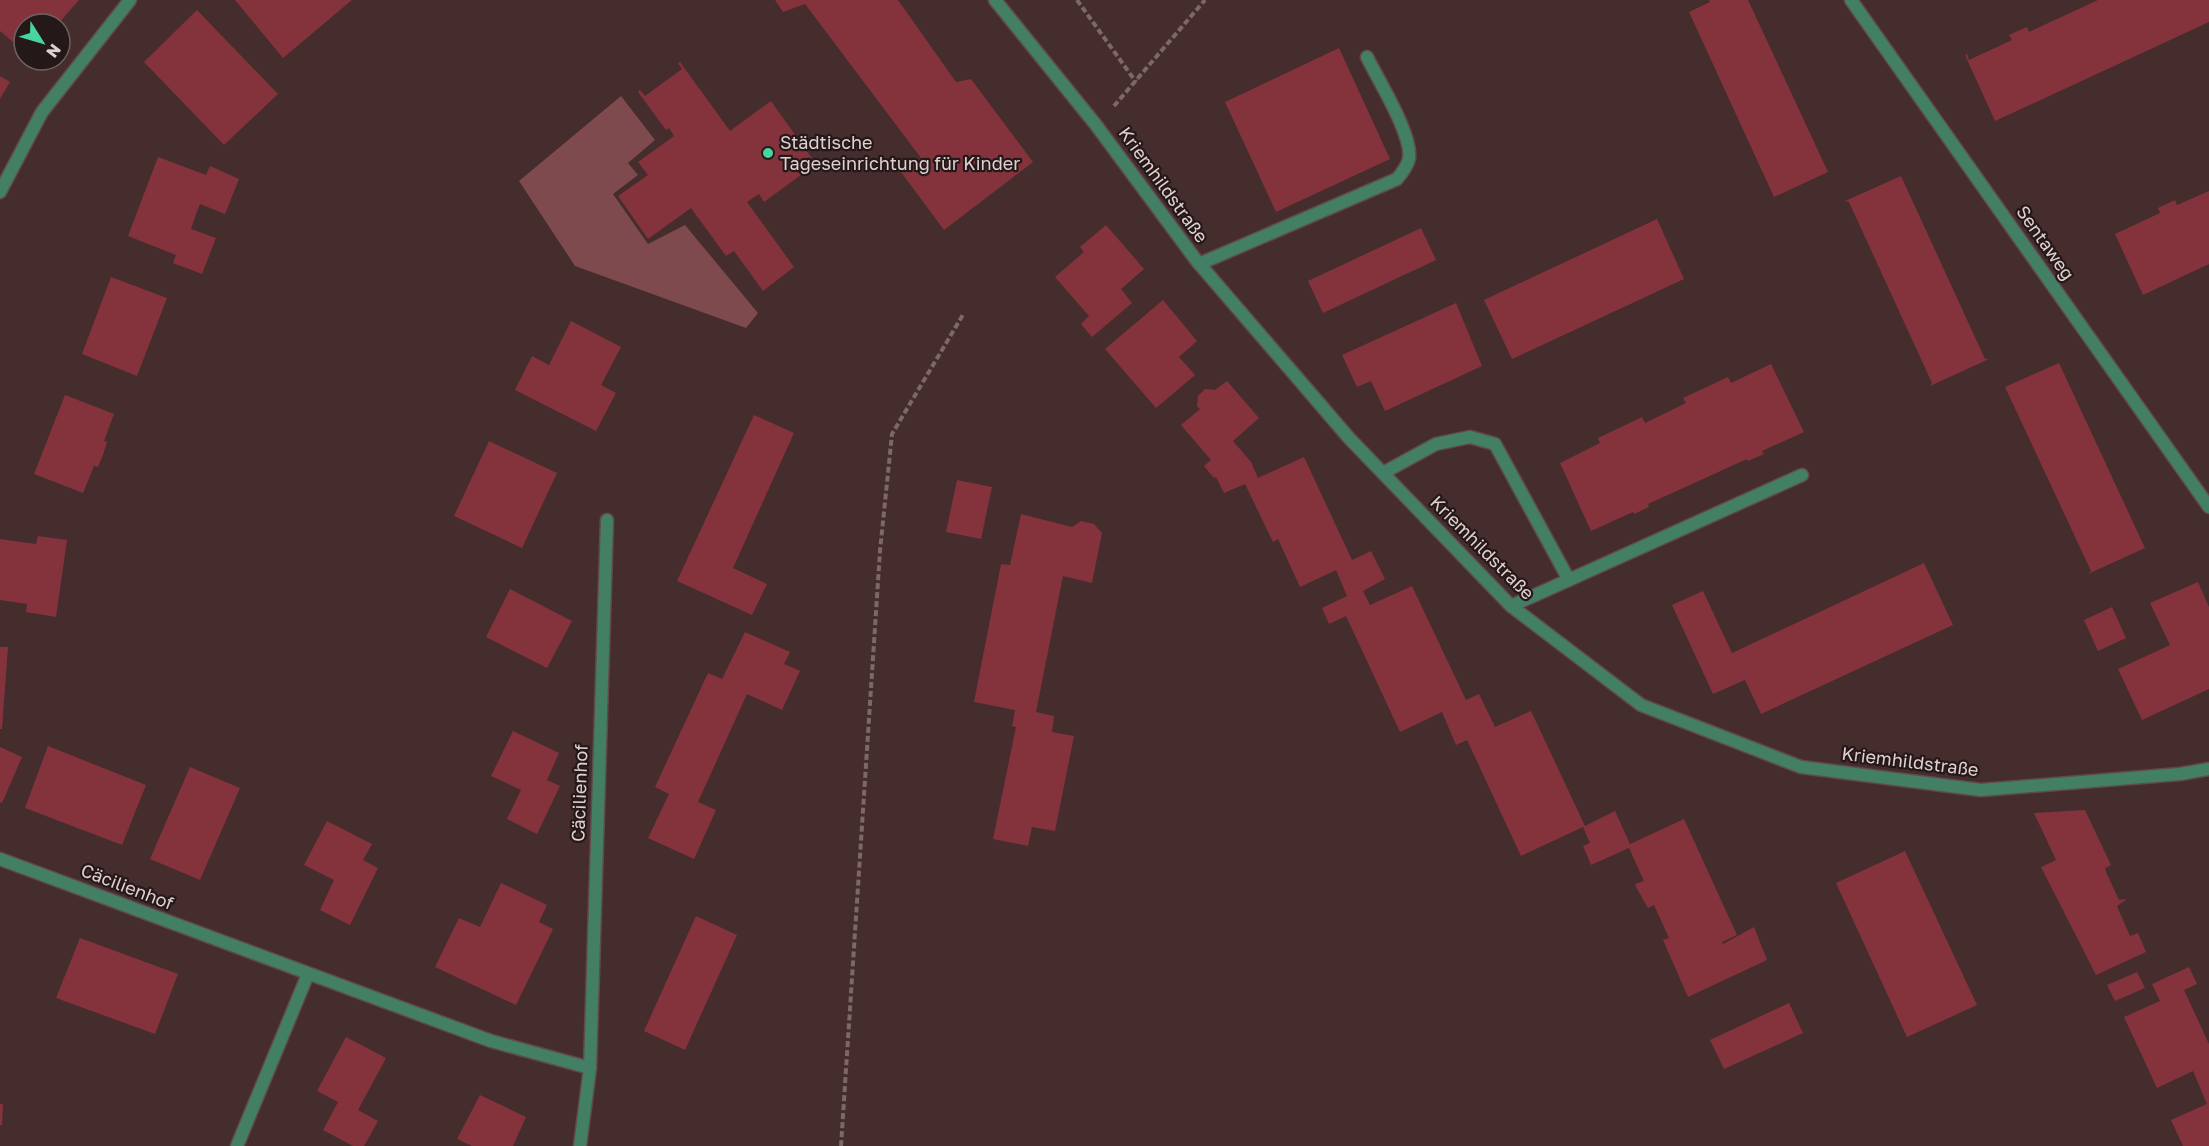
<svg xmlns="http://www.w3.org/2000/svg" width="2209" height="1146" viewBox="0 0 2209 1146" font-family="'Golos Text',sans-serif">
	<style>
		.green { fill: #7e4a4e }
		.building { fill: #84333d }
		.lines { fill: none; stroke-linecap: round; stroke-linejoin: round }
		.service-casing { stroke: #614a4a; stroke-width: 15 }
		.minor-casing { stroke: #614a4a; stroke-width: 15 }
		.path { stroke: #7d6768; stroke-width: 4; stroke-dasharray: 6 3; stroke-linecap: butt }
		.service { stroke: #427f64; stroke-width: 12 }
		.minor { stroke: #427f64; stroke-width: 12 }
		.poi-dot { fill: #47d49e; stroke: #241819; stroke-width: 2 }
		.labels { text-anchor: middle; stroke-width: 4.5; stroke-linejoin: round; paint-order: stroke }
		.poi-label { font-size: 18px; fill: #e1d0d0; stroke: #241819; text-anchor: start }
		.street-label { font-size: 18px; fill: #e1d0d0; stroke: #241819 }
	</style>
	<rect width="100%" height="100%" fill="#452c2d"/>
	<polygon class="green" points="621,96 655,140 628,163 638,175 613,194 648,244 685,225 758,313 746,328 575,266 519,181"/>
	<g class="building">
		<polygon points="0,0 79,0 58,24 24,24 24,51 0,31"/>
		<polygon points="235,0 352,0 283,58"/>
		<polygon points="775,0 898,0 956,82 971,79 1033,162 944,230 901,172 921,158 805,4 783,12"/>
		<polygon points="1709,0 1748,0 1828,172 1774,197 1689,12 1710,2"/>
		<polygon points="2098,0 2209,0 2209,22 1995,121 1965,55 1967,54 1969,60 2012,40 2009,35 2027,27 2029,32"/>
		<polygon points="197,10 278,94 224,145 144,62"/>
		<polygon points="1339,48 1390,159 1276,212 1225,102"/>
		<polygon points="680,62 730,131 771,101 816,164 764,202 759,194 747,202 794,267 763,291 734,251 726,256 691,208 648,239 618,196 648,175 638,162 674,136 669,128 666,130 638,92 640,90 645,96 682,69 678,63"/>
		<polygon points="0,76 10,82 0,99"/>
		<polygon points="158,157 206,175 210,166 239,179 225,214 200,204 195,217 191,229 216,238 202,274 173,263 176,255 128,236"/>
		<polygon points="1901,176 1985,359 1989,359 1930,386 1932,383 1899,311 1849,202 1845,201"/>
		<polygon points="2209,191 2209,264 2143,295 2115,234 2160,213 2158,208 2175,200 2177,205"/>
		<polygon points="1657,219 1684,279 1512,359 1484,300"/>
		<polygon points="1106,225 1144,269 1121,289 1132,303 1092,337 1081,324 1089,316 1055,277 1084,252 1080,247"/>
		<polygon points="1421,228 1436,260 1323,313 1308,281"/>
		<polygon points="111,277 167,298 137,376 82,354"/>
		<polygon points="1163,300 1197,341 1179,357 1195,375 1156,408 1105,349"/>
		<polygon points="1456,303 1482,366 1385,411 1371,381 1357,387 1342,355"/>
		<polygon points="571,321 621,347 601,385 616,393 596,431 515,390 532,356 549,365"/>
		<polygon points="2059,363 2145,548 2088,574 2091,571 2005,387"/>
		<polygon points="1771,364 1804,432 1762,451 1764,454 1748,461 1747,459 1648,504 1649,507 1634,514 1633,512 1591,531 1560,463 1600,443 1598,438 1642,417 1645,423 1686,403 1683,398 1728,377 1731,383"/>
		<polygon points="1227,381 1259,418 1233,441 1251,462 1258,478 1304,457 1352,560 1371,551 1385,579 1363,591 1370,605 1412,586 1466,700 1479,694 1495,727 1531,711 1585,826 1615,811 1630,844 1684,819 1737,935 1722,942 1723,944 1754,927 1767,960 1688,997 1663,940 1669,938 1654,905 1648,908 1636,887 1635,884 1644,881 1629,848 1591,865 1583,846 1590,843 1583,827 1521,856 1467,740 1456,745 1442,712 1400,732 1346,616 1329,624 1322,608 1347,596 1336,570 1300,587 1278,539 1273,542 1245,484 1224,493 1216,477 1214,478 1204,466 1211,460 1181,425 1200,409 1197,406 1198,396 1205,389 1215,390"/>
		<polygon points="65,395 114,414 104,441 107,442 103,455 98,467 94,466 83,493 34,474"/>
		<polygon points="754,415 794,433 733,568 767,584 752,615 677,581"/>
		<polygon points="489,441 557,473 522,548 454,516"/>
		<polygon points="957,480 992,487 981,539 946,532"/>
		<polygon points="1021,514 1072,527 1081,521 1094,524 1102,533 1092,583 1063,576 1036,712 1054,716 1052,732 1074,736 1055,831 1032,827 1028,846 993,839 1016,727 1012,726 1015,710 974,702 1001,564 1010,565"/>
		<polygon points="38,536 67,540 56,617 26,612 27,604 0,600 0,539 36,544"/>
		<polygon points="1924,563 1953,625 1761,714 1745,680 1713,694 1672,605 1703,591 1732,653"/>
		<polygon points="2198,582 2209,607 2209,689 2142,720 2118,669 2170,645 2150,603"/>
		<polygon points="510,589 572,621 547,668 486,637"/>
		<polygon points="2112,607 2126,638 2098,651 2084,620"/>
		<polygon points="745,632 790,652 784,664 800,671 782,710 747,694 698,802 716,810 694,859 648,838 669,794 655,787 708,673 722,679"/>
		<polygon points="0,647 8,647 2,729 0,729"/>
		<polygon points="513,731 559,753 547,780 560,786 537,834 507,819 521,790 491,776"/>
		<polygon points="48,746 146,785 122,845 25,808"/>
		<polygon points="0,747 22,757 2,803 0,802"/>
		<polygon points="190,767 240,788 200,880 150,859"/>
		<polygon points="2085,810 2111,865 2105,868 2106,872 2119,900 2127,899 2117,906 2130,936 2138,933 2146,952 2096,975 2041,867 2056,860 2034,813"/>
		<polygon points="327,821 372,844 363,860 378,868 350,925 320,910 334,880 304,865"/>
		<polygon points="1905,851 1977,1005 1907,1037 1836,883"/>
		<polygon points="501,883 547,905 539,922 553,929 516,1005 435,967 459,918 480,927"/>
		<polygon points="696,916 737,935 685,1050 644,1031"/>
		<polygon points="80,938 178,974 155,1034 56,998"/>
		<polygon points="2189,967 2197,984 2184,990 2209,1044 2209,1146 2183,1146 2171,1120 2207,1104 2193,1071 2157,1088 2124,1017 2160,1001 2152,984"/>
		<polygon points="2137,972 2145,988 2115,1001 2107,985"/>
		<polygon points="1789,1003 1803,1033 1724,1069 1710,1040"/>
		<polygon points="346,1037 386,1058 358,1110 378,1121 364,1146 353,1146 323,1130 338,1102 317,1091"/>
		<polygon points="480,1095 526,1117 513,1146 472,1146 457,1139"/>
		<polygon points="0,1104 3,1104 2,1125 0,1125"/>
	</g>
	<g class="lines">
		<g class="service-casing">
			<g id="service">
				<path d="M1199,264L1397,179C1402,173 1407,167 1409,159C1413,135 1378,80 1367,57"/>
				<polyline points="1383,473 1436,444 1470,437 1495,444 1569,580"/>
				<polyline points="1511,606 1802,475"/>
			</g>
		</g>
		<g class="minor-casing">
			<g id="minor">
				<polyline points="995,0 1096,125 1196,260 1349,438 1511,606 1641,705 1801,767 1981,790 2180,774 2209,769"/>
				<polyline points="1851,0 2209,507"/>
				<polyline points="0,192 42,112 130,0"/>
				<polyline points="0,859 491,1041 590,1068"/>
				<polyline points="237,1146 308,974"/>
				<polyline points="580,1146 590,1068 607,520"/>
			</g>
		</g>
		<g class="path">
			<polyline points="1077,0 1136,82"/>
			<polyline points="1114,106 1205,0"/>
			<polyline points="841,1146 880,551 892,434 964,313"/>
		</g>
		<use href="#service" class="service"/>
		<use href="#minor" class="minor"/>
	</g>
	<circle class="poi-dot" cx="768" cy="153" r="6"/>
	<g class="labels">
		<g class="poi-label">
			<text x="780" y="149">Städtische<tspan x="780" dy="21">Tageseinrichtung für Kinder</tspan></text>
		</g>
		<g class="street-label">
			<text transform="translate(1163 185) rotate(54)" y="6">Kriemhildstraße</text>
			<text transform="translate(2045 243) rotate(55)" y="6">Sentaweg</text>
			<text transform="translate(1482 548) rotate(45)" y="6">Kriemhildstraße</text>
			<text transform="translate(1910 762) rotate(7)" y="6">Kriemhildstraße</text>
			<text transform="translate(580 793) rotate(-88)" y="6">Cäcilienhof</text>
			<text transform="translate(127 887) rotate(21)" y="6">Cäcilienhof</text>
		</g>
	</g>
	<g transform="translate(42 42) rotate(127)"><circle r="28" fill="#241819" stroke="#706262" stroke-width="1.5"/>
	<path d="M0-4.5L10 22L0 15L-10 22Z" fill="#47d49e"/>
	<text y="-9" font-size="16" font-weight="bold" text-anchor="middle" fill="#e1d0d0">N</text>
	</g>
</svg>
